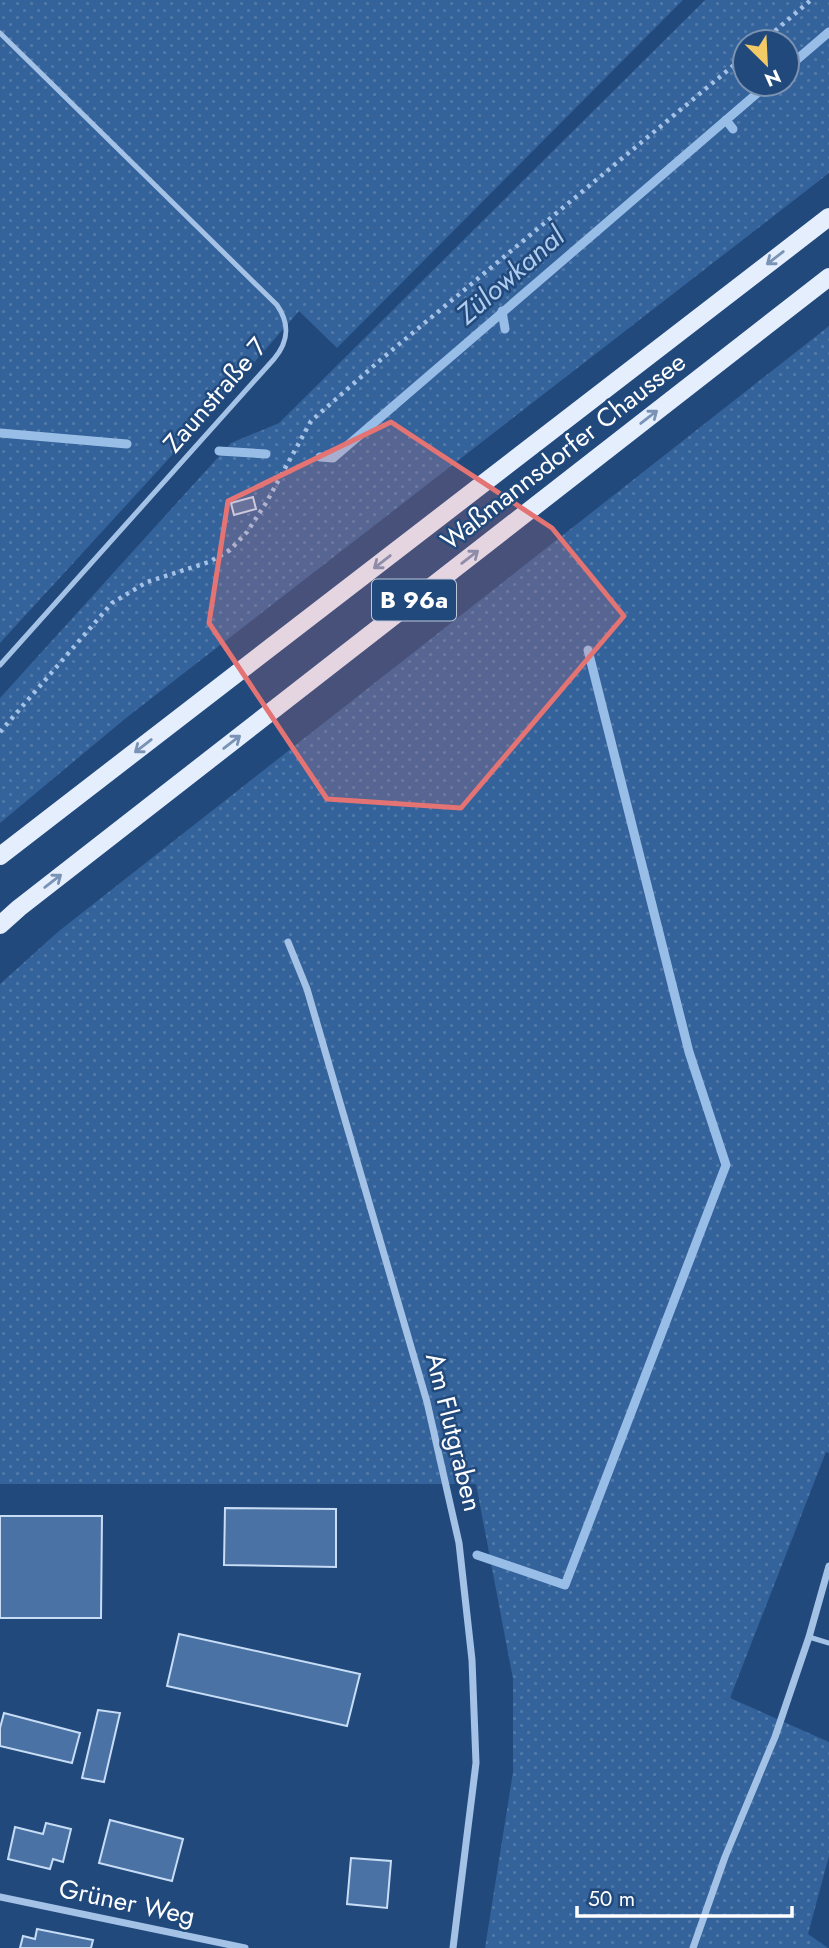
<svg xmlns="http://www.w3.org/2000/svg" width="829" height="1948" viewBox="0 0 829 1948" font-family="Jost,sans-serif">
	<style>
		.grass { fill: url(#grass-dots); fill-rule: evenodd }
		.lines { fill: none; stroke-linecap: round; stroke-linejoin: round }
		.stream { stroke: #98bde7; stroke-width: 9 }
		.building { fill: #4a72a5; stroke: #c7dcf5; stroke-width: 2 }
		.path { stroke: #a4c2e6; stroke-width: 4.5; stroke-dasharray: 3.5 5; stroke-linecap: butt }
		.service { stroke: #a4c2e6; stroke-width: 5 }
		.minor { stroke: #a4c2e6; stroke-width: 7 }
		.primary { stroke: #e5eefd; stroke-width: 18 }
		.oneway { stroke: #7993b6 }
		.marked { fill: #e47373; fill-opacity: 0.2; stroke: #e47373; stroke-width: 5; stroke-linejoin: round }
		.labels { text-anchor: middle; stroke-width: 5; stroke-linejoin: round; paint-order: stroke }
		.shield { fill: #21497c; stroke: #bcc8d8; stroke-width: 2 }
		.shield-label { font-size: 24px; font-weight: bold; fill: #fff }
		.street-label { font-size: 26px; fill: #fff; stroke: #21497c }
		.water-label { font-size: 28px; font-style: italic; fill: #afccee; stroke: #21497c }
	</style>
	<defs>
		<pattern id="grass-dots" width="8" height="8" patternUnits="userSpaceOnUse" patternTransform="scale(1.75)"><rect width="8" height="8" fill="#34629a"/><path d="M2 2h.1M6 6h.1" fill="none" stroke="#527aa9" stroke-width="1.8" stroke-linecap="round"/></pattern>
	</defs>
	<rect width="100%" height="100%" fill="#21497c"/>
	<g class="grass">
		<polygon points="0,0 683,0 337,348 299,311 196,429 0,643"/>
		<path d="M705,0H829V173L126,718L0,823V698L231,443L279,423ZM745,42H787V84H745Z"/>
		<polygon points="829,326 829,1453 826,1452 730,1698 829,1742 829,1856 808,1934 828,1948 485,1948 513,1772 513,1679 476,1484 0,1484 0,984 59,931"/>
	</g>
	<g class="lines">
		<g class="stream">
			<polyline points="787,68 829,32"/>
			<polyline points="726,120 733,129"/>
			<polyline points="502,311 505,329"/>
			<polyline points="0,433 127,444"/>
			<polyline points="219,451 266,454"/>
			<polyline points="320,457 333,458 768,84"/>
			<polyline points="477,1555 565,1585 726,1165 689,1052 588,650"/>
		</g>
	</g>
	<g class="building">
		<polygon points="253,497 256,509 234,515 231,503"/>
		<polygon points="225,1508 336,1509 336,1567 224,1565"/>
		<polygon points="0,1516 102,1516 101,1618 0,1618"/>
		<polygon points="179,1634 360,1674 347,1726 167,1686"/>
		<polygon points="98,1710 120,1713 104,1782 82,1778"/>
		<polygon points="4,1713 80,1733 72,1763 0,1746 0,1728"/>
		<polygon points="110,1820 183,1839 172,1881 99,1863"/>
		<polygon points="46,1823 71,1829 63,1862 53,1859 50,1869 8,1859 15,1827 43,1834"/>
		<polygon points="351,1858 391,1861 387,1908 347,1904"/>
		<polygon points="37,1929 93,1940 91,1948 20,1948 23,1936 35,1939"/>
	</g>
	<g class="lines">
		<g class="path">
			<polyline points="762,42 811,0"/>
			<polyline points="0,732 112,603 147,582 209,562 230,550 247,532 266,503 311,421 385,356 745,56"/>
		</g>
		<g class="service">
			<path d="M0,33L277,305C290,324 289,341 274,359L0,665"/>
			<polyline points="809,1637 829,1643"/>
		</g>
		<g class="minor">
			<polyline points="288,942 307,989 427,1402 459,1543 472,1660 476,1763 453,1948"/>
			<polyline points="0,1897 245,1948"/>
			<polyline points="693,1948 725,1857 775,1737 809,1637 829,1566"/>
		</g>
		<g class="primary">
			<polyline points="0,856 829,217"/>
			<polyline points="0,925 19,908 829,277"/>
		</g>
	</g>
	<defs><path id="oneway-shaft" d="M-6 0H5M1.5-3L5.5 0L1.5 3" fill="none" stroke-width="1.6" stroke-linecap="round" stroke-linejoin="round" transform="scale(1.75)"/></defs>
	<g class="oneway">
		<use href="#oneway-shaft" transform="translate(775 258) rotate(142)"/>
		<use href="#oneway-shaft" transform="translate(649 417) rotate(-38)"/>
		<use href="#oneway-shaft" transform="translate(470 557) rotate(-38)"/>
		<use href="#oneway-shaft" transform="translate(382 562) rotate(142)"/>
		<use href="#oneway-shaft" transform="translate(232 742) rotate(-38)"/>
		<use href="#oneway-shaft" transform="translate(143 746) rotate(142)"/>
		<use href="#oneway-shaft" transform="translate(53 881) rotate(-38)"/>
	</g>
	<path class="marked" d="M391,422L552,528L624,616L461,808L327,799L209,623L228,501Z"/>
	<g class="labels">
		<rect class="shield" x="372" y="579.5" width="84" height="41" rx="5"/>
		<g class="shield-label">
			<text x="414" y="608">B 96a</text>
		</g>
		<g class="street-label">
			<text transform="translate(215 395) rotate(-49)" y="9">Zaunstraße 7</text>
			<text transform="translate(563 451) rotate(-38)" y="9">Waßmannsdorfer Chaussee</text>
			<text transform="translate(454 1432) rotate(76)" y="9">Am Flutgraben</text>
			<text transform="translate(127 1902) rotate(12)" y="9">Grüner Weg</text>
		</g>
		<g class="water-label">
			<text transform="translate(510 275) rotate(-41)" y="10">Zülowkanal</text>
		</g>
	</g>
	<g transform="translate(766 63) rotate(156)"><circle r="33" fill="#21497c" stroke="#7a92b0" stroke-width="2"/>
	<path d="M0-5L12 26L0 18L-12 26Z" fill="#f2ca66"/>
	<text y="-10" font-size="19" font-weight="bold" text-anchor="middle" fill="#ffffff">N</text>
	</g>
	<path d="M577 1906v10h215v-10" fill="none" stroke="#ffffff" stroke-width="3.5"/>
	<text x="588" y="1906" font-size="21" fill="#ffffff" stroke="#21497c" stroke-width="5" paint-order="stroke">50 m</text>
</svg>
